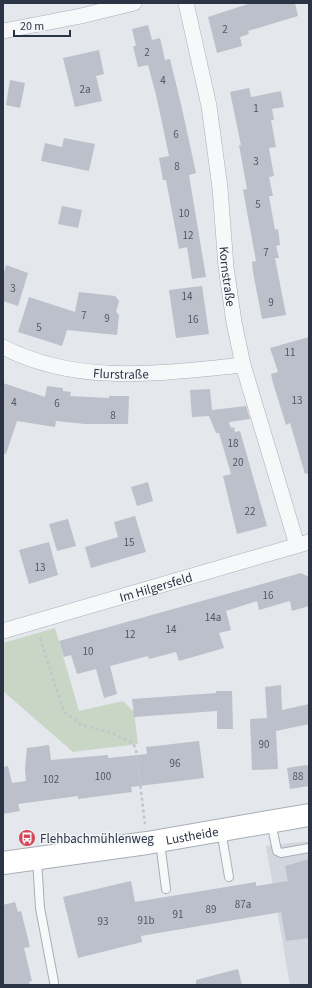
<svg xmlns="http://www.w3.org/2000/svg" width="312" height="988" viewBox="0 0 312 988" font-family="'Source Sans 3',sans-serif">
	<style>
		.built { fill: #d2d6de }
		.green { fill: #c9d6c5 }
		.building { fill: #bbc0ca }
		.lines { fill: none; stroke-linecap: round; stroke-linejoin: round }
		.lane-casing { stroke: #a9aeb7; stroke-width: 10 }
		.street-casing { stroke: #a9aeb7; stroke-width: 16 }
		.secondary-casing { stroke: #a9aeb7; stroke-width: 24 }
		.path { stroke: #c2c5cb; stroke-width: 2.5; stroke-dasharray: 3 3; stroke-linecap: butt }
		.lane { stroke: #f7f8fa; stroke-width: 8 }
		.street { stroke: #f7f8fa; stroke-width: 15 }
		.secondary { stroke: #fff; stroke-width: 22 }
		.labels { text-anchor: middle; stroke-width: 3; stroke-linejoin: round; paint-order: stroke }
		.number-label { font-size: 11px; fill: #4f5766 }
		.street-label { font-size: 13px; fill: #2b3445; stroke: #f4f6f9 }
		.poi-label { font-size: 13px; fill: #2b3445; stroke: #f4f6f9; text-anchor: start }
	</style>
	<rect width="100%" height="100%" fill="#e4e7ec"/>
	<polygon class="built" points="309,841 309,985 290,985 266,846"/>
	<polygon class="green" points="55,628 79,711 123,701 134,712 138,744 73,752 3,691 3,643"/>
	<g class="building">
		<polygon points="251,3 295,3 298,16 248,31 249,34 240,37 242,46 217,53 208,17"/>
		<polygon points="148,25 152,40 160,38 165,60 170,59 181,104 196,173 189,175 206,277 192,279 187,247 179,249 166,180 163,180 159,158 169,156 157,99 148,65 138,67 133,46 136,46 132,29"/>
		<polygon points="99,50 104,74 96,76 102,101 75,107 63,58"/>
		<polygon points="10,80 25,83 20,108 6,105"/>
		<polygon points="249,88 251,97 281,91 284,107 272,109 274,120 271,120 276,147 269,148 274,176 269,177 273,196 269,196 275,230 278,229 280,245 276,246 279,258 275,258 286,315 262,319 253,272 252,262 256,261 243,190 247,189 239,145 241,145 230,92"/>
		<polygon points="64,138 95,144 89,171 41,161 45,143 62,147"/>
		<polygon points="62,206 82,210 78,228 58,224"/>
		<polygon points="6,265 28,273 18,306 3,301 3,276"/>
		<polygon points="202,286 209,334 176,338 169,290"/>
		<polygon points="79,292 115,296 119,301 116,312 119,315 117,335 67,330 62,346 18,332 29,297 75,312"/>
		<polygon points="309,337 309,473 305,474 290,423 286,425 273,383 271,374 278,372 270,348"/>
		<polygon points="3,383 45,397 47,386 63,388 63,391 71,392 70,396 109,398 109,396 129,396 128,424 85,424 56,421 55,427 17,421 6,454 3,453"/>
		<polygon points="210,389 212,410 246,406 250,419 229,422 231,428 234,427 235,432 240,431 267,526 237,534 223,476 231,474 219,433 216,433 209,416 192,417 190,390"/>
		<polygon points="148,482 153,501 137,506 131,487"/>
		<polygon points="135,516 146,552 91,568 85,547 118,537 114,522"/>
		<polygon points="68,519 76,546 57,551 49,524"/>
		<polygon points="49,542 58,575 29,584 19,550"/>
		<polygon points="301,573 309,577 309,606 292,611 290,601 259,610 257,601 226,611 231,630 219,633 224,648 179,661 176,652 149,659 148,656 110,666 117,694 104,698 96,669 77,674 71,655 64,657 59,641"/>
		<polygon points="281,685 282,710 309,704 309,724 276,731 278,769 252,770 250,719 267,718 265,687"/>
		<polygon points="216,691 232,691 233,729 217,729 217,711 134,717 132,699 216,693"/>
		<polygon points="199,741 204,778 131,787 132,792 78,799 78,796 18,804 20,811 3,814 3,767 8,766 12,783 26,781 25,769 27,748 49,745 51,760 108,755 108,758 147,754 146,747"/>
		<polygon points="306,765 309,766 309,786 290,789 287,768"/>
		<polygon points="309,859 309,938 286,941 281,912 141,936 142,942 78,958 63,897 131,881 135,902 256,882 256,886 288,881 285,866"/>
		<polygon points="15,902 18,912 21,911 30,947 24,948 32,981 29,982 30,985 3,985 3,905"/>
		<polygon points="238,969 242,985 196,985 196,980"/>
	</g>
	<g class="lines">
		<g class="lane-casing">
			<g id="lane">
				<polyline points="271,822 277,851 281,853 309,848"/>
				<polyline points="221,830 229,877"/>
				<polyline points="160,842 166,889"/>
				<polyline points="37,859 40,908 54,982"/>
			</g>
		</g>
		<g class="street-casing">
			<g id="street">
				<path id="s1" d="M186,3L209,106L220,188L226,267L234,322L243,365L297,545"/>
				<polyline points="3,31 81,16 134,3"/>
				<path id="s2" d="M3,347C78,386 162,373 243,365"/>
				<path id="s3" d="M3,631L309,542"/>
			</g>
		</g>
		<g class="secondary-casing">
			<g id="secondary">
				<path id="s4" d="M3,863L147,843L309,815"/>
			</g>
		</g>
		<polyline class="path" points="40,638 64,712 82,725 112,733 133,743 136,750 145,824"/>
		<use href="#lane" class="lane"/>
		<use href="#street" class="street"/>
		<use href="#secondary" class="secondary"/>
	</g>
	<defs>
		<g id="bus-disc" transform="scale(0.9)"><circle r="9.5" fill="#d1495b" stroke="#f4f6f9"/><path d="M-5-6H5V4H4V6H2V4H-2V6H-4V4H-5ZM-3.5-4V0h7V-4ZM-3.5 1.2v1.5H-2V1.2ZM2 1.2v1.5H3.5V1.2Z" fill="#fff"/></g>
	</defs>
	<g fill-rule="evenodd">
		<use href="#bus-disc" x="27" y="838"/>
	</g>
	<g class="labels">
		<g class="number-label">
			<text x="225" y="33">2</text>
			<text x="147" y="56">2</text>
			<text x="163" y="84">4</text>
			<text x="85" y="93">2a</text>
			<text x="256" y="112">1</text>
			<text x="176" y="138">6</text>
			<text x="256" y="165">3</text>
			<text x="177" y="170">8</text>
			<text x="258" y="208">5</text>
			<text x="184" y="217">10</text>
			<text x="188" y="239">12</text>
			<text x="266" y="256">7</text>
			<text x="13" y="292">3</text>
			<text x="187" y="300">14</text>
			<text x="271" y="306">9</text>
			<text x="84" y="319">7</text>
			<text x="107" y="322">9</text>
			<text x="193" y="323">16</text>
			<text x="39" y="331">5</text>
			<text x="290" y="356">11</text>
			<text x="297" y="404">13</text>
			<text x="14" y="406">4</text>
			<text x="57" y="407">6</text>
			<text x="113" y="419">8</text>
			<text x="233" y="447">18</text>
			<text x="238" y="466">20</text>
			<text x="250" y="515">22</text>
			<text x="129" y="546">15</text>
			<text x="40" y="571">13</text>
			<text x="268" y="599">16</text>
			<text x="213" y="621">14a</text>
			<text x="171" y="633">14</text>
			<text x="130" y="638">12</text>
			<text x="88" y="655">10</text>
			<text x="264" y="748">90</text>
			<text x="175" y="767">96</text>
			<text x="103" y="780">100</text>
			<text x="298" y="780">88</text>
			<text x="51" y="783">102</text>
			<text x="243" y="908">87a</text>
			<text x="211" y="913">89</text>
			<text x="178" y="918">91</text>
			<text x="146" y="924">91b</text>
			<text x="103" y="925">93</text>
		</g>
		<g class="street-label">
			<text dy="5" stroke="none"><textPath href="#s1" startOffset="277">Kornstraße</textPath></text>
			<text dy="5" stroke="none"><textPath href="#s2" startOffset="122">Flurstraße</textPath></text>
			<text dy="5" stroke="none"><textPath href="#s3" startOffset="159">Im Hilgersfeld</textPath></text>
			<text dy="5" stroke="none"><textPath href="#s4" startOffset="191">Lustheide</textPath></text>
		</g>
		<g class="poi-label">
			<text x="40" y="843">Flehbachmühlenweg</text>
		</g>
	</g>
	<rect width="312" height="988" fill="none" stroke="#2b3445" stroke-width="8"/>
	<path d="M14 30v6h56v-6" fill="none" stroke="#2b3445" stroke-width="2"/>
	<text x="20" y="30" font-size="12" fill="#2b3445" stroke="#f4f6f9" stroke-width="3" paint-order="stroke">20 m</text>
</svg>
